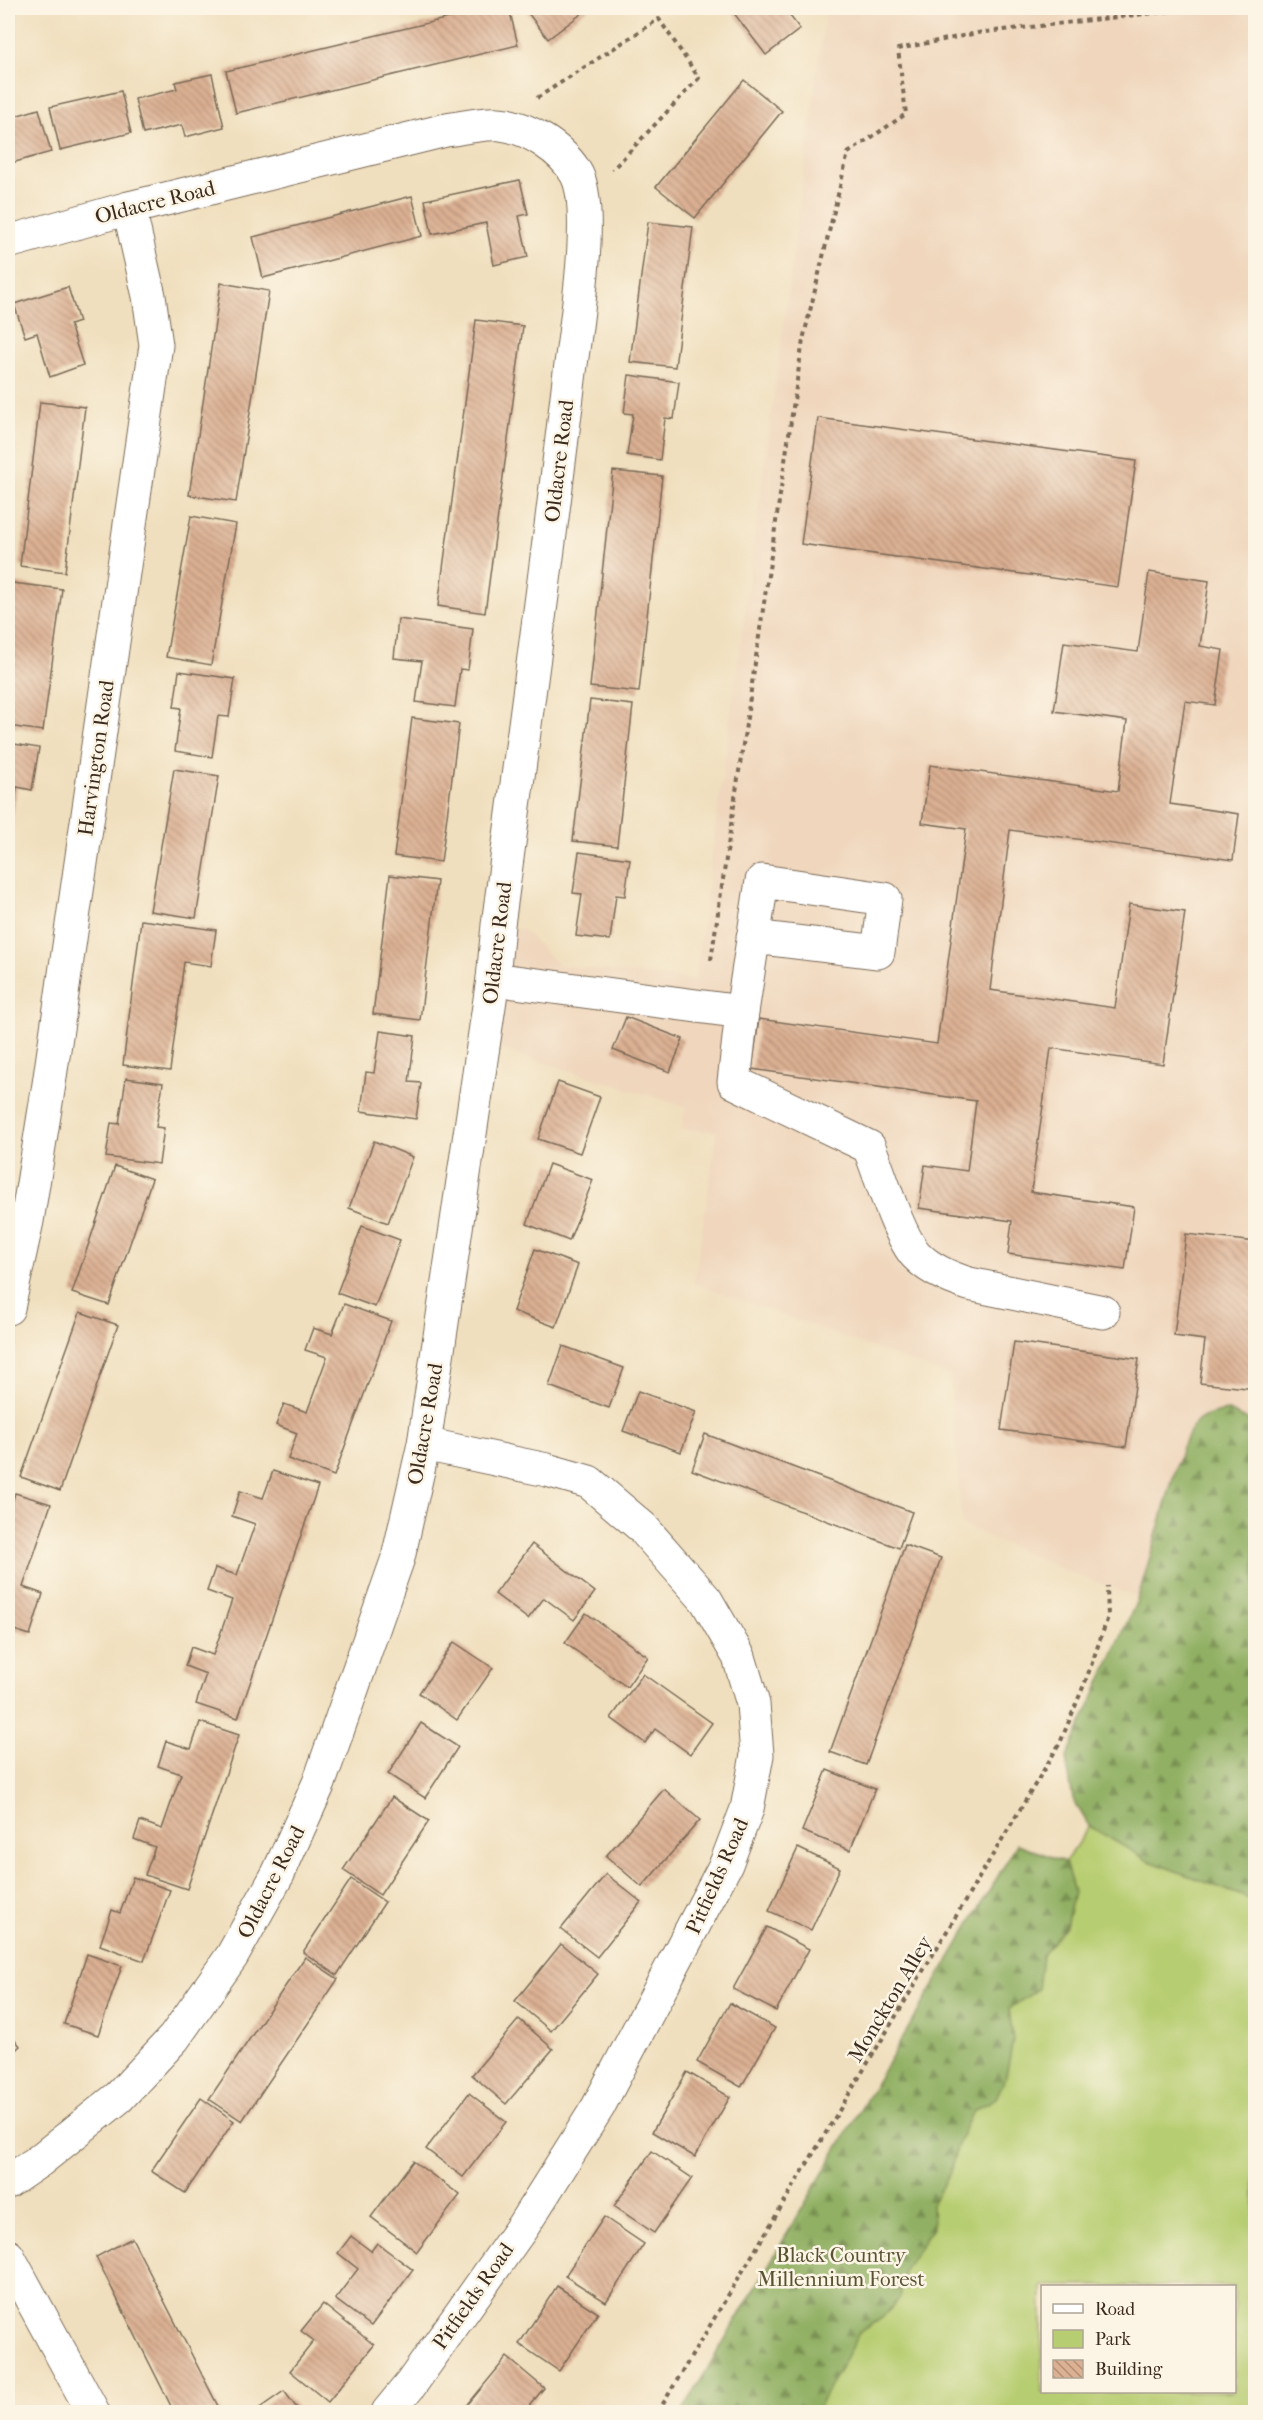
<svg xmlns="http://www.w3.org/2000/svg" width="1263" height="2420" viewBox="0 0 1263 2420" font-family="'IM FELL French Canon',serif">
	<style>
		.built { fill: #efd6bc }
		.green { fill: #b7cd71; stroke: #797c48; stroke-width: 1.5; fill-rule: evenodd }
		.forest { fill: url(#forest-firs); stroke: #666d40; stroke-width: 1.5 }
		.building { fill: url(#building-back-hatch) }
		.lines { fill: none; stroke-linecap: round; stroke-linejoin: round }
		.minor-casing { stroke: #7a6956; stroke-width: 35 }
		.path { stroke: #7a6956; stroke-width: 4; stroke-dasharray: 4.5 4.5; stroke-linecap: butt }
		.minor { stroke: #fff; stroke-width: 33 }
		.labels { text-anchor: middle; stroke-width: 5; stroke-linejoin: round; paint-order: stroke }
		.street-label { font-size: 21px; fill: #3b2a1e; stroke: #fcf5e5 }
		.park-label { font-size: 21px; fill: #5a5333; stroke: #fcf5e5 }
	</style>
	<defs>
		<pattern id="forest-firs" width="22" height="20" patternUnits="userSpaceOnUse" patternTransform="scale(1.5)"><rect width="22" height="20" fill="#91b063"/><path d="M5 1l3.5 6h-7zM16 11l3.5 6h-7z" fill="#788f51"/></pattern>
		<pattern id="building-back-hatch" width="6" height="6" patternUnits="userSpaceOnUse" patternTransform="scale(1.5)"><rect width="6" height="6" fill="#dbb093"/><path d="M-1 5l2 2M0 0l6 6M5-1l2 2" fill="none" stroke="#b38f77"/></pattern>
	</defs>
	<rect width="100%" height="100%" fill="#fcf5e5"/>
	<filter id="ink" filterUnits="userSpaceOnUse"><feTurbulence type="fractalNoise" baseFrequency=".0167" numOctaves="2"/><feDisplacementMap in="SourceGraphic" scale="12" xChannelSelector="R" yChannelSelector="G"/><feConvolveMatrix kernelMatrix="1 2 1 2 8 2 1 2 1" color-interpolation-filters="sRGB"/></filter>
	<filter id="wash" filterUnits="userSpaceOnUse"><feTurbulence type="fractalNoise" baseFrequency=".008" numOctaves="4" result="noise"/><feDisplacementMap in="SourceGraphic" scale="24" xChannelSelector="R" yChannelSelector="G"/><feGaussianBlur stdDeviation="1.35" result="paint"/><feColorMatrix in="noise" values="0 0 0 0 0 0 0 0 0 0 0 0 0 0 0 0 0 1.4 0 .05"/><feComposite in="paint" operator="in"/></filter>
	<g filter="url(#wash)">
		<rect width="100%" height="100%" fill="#f0dfbe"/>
		<polygon class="built" points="826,8 1255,8 1255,1423 1228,1411 1191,1426 1182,1447 1138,1598 1069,1572 962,1525 950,1376 694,1283 717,1131 681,1130 686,1107 484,1044 498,925 524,930 558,965 695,980"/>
		<path class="green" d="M1095,1818L1255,1879V2412H689ZM1042,2286H1234V2392H1042Z"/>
		<g class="forest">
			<path d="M1228,1411L1255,1423V1901L1147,1860L1089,1826L1073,1799L1066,1759L1138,1598L1182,1447C1193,1421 1199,1415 1228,1411Z"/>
			<polygon points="1017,1844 1065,1862 1074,1892 1066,1926 1042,1955 1038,1989 1009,2009 1013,2040 1006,2076 996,2098 973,2111 959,2140 950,2172 932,2204 933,2228 905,2268 900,2298 882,2318 859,2333 816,2412 682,2412"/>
		</g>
		<g id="blocks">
			<g class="building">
				<polygon points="491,8 509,8 518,45 236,113 226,71"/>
				<polygon points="524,8 589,8 548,39"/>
				<polygon points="730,8 784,8 800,29 766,55"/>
				<polygon points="212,74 224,127 185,137 182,125 143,134 135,99 177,89 175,82"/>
				<polygon points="744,80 782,111 695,218 656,187"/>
				<polygon points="121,91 131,133 60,150 50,107"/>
				<polygon points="39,109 51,152 8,164 8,118"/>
				<polygon points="520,180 528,214 519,216 528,257 494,265 486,223 432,234 425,200"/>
				<polygon points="412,196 422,236 263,278 253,237"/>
				<polygon points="648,222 693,227 675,367 630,362"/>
				<polygon points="221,283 269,291 236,502 189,495"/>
				<polygon points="68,287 79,322 70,325 83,365 50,377 37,333 25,337 14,304"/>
				<polygon points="476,320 523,326 485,613 438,606"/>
				<polygon points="629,375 679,382 674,419 665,418 660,460 627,455 633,414 624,413"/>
				<polygon points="40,402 85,407 65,572 20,566"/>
				<polygon points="818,418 1136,461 1118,587 801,544"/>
				<polygon points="613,471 662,476 639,692 590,687"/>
				<polygon points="191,516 236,524 211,665 166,657"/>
				<polygon points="1149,572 1209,581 1200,646 1223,650 1215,705 1185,701 1170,804 1239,814 1233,860 1010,830 990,990 1115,1008 1129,904 1185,912 1163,1064 1051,1048 1031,1192 1134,1207 1125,1270 1008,1254 1012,1221 919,1208 925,1165 967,1171 976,1101 752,1069 759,1019 937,1044 966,829 922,823 930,765 1118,791 1127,721 1054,711 1064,642 1138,652"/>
				<polygon points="12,583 62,589 43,731 8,726 8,613"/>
				<polygon points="398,619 473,629 468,670 460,669 455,707 416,702 422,661 394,658"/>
				<polygon points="179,671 235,679 229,717 218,716 212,757 175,751 181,708 174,707"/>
				<polygon points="590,700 633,705 617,846 573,841"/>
				<polygon points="412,718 459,724 441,862 394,856"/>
				<polygon points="8,743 39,748 32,790 17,787 11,826 8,826"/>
				<polygon points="174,769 219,776 196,918 150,911"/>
				<polygon points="579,852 630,859 625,896 616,895 610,940 576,936 582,894 573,893"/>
				<polygon points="390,875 437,881 420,1020 373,1014"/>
				<polygon points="141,920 216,930 211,966 184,962 170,1071 123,1065"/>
				<polygon points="626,1017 683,1039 670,1072 613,1050"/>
				<polygon points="380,1031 415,1036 409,1082 421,1083 416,1119 361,1111 366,1072 374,1073"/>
				<polygon points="126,1078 163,1083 156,1127 164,1128 159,1164 106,1157 111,1123 119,1124"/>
				<polygon points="558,1082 600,1097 580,1153 538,1139"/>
				<polygon points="374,1141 413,1157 388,1223 349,1208"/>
				<polygon points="549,1164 593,1180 569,1241 527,1224"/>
				<polygon points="115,1166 152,1179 109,1305 72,1293"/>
				<polygon points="362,1226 400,1240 375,1307 337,1293"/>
				<polygon points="1186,1234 1256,1242 1256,1389 1200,1383 1205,1340 1174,1336"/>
				<polygon points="535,1249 578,1265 556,1327 513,1311"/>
				<polygon points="344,1304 391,1321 334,1476 288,1459 297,1433 276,1425 284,1404 307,1412 327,1357 305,1350 313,1328 332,1334"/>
				<polygon points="80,1312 118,1325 60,1491 21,1477"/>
				<polygon points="1014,1342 1139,1359 1126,1447 1001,1430"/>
				<polygon points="563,1346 624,1368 609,1408 549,1386"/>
				<polygon points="638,1391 696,1412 681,1452 623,1431"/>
				<polygon points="705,1434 912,1512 899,1548 692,1470"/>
				<polygon points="273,1471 318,1486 238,1718 196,1704 206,1674 185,1666 191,1647 213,1655 232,1600 207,1591 215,1568 237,1575 255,1524 232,1516 240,1491 263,1498"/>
				<polygon points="15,1493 51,1504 23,1587 43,1594 30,1635 11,1629 8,1639 8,1516"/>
				<polygon points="532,1544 595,1592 574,1620 544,1598 528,1619 495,1594"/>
				<polygon points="905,1545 941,1558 866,1765 830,1752"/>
				<polygon points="586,1613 648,1657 627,1687 565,1643"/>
				<polygon points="454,1642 493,1668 457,1720 419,1693"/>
				<polygon points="643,1674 712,1723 690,1754 655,1729 645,1743 611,1718"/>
				<polygon points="200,1722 239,1735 187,1889 145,1875 155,1847 134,1839 140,1821 162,1829 181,1774 158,1766 166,1741 191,1749"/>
				<polygon points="421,1723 458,1747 425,1798 388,1774"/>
				<polygon points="827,1770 875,1789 850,1850 802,1831"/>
				<polygon points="664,1789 700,1820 642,1887 606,1856"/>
				<polygon points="392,1797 429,1821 380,1895 343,1870"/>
				<polygon points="798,1848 840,1868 811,1930 769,1911"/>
				<polygon points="606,1874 641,1902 597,1957 561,1929"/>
				<polygon points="133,1877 170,1890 144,1961 100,1945 112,1910 120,1913"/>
				<polygon points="351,1879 385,1902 337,1975 303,1952"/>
				<polygon points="767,1927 809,1949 776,2011 733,1989"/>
				<polygon points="561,1944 598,1974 551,2031 515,2001"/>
				<polygon points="87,1954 122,1966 98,2035 64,2024"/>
				<polygon points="305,1957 338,1979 242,2121 209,2099"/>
				<polygon points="730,2003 775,2028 741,2087 697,2062"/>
				<polygon points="519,2019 553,2049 506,2104 472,2075"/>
				<polygon points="8,2031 20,2046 8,2057"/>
				<polygon points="687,2072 730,2097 695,2157 652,2132"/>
				<polygon points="469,2093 506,2122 463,2177 426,2149"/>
				<polygon points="201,2098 234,2121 185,2193 151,2171"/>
				<polygon points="652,2151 692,2178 654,2233 614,2206"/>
				<polygon points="413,2161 460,2195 417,2252 371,2217"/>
				<polygon points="604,2217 644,2244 606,2302 565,2276"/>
				<polygon points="351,2236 371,2251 377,2243 413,2270 371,2326 335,2299 358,2269 338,2253"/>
				<polygon points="132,2238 221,2412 174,2412 96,2257"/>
				<polygon points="557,2286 598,2313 559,2371 519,2344"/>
				<polygon points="323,2304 374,2345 328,2402 290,2371 314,2341 301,2331"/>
				<polygon points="507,2357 544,2388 524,2412 468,2412 464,2409"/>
				<polygon points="284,2391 300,2412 254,2412"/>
			</g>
		</g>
	</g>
	<g filter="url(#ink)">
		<use href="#blocks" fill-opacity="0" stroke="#7a6956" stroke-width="1.5"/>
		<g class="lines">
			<g class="minor-casing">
				<g id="minor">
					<path d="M8,242L129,208L446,130C462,128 484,122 500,124C528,127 564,150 577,175C596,214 573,342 568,388C547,567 522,746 498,925L493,979L424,1444L398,1558L319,1783L278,1874L232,1956L174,2038L119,2097L39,2161L8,2182"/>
					<path d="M493,979L742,1012L734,1082L869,1147C880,1174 898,1235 916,1255C930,1270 950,1278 969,1284L1103,1312"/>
					<polyline points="742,1012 762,881 885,899 878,952 753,937"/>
					<polyline points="8,1308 27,1221 49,1084 156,345 149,296 129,208"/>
					<polyline points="8,2256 93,2412"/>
					<polyline points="388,2412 411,2384 523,2226 598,2107 726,1864 747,1809 757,1755 753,1704 739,1657 706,1600 642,1527 589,1482 547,1470 424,1444"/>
				</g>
			</g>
			<g class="path">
				<polyline points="537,98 659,19 699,78 612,170"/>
				<polyline points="711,960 803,340 848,153 906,114 898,49 977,33 1171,11 1173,8"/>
				<polyline points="658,2412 1060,1743 1086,1680 1108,1617 1107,1586"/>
			</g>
			<use href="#minor" class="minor"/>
		</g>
	</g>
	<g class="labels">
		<g class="street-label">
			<text transform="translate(155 202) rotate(-14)" y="7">Oldacre Road</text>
			<text transform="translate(559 461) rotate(-83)" y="7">Oldacre Road</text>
			<text transform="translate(96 758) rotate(-82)" y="7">Harvington Road</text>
			<text transform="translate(497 943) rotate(-83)" y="7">Oldacre Road</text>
			<text transform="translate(425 1424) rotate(-80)" y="7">Oldacre Road</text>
			<text transform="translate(717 1876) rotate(-66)" y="7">Pitfields Road</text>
			<text transform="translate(271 1882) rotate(-63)" y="7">Oldacre Road</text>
			<text transform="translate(890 1999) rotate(-59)" y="7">Monckton Alley</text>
			<text transform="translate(473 2296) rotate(-55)" y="7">Pitfields Road</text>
		</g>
		<g class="park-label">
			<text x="841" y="2262">Black Country<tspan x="841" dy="24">Millennium Forest</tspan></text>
		</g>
	</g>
	<rect width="1263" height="2420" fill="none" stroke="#fcf5e5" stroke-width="30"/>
	<rect x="1041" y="2285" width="195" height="108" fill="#fcf5e5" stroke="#afa495" stroke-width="1.5"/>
	<rect x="1053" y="2304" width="30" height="9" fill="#ffffff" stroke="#afa495" stroke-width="1.5"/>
	<text x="1095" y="2315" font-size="18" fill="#3b2a1e">Road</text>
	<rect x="1053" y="2330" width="30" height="18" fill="#b7cd71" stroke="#afa495" stroke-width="1.5"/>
	<text x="1095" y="2345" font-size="18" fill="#3b2a1e">Park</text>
	<rect x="1053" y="2360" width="30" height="18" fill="url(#building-back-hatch)" stroke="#afa495" stroke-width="1.5"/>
	<text x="1095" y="2375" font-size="18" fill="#3b2a1e">Building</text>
</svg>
